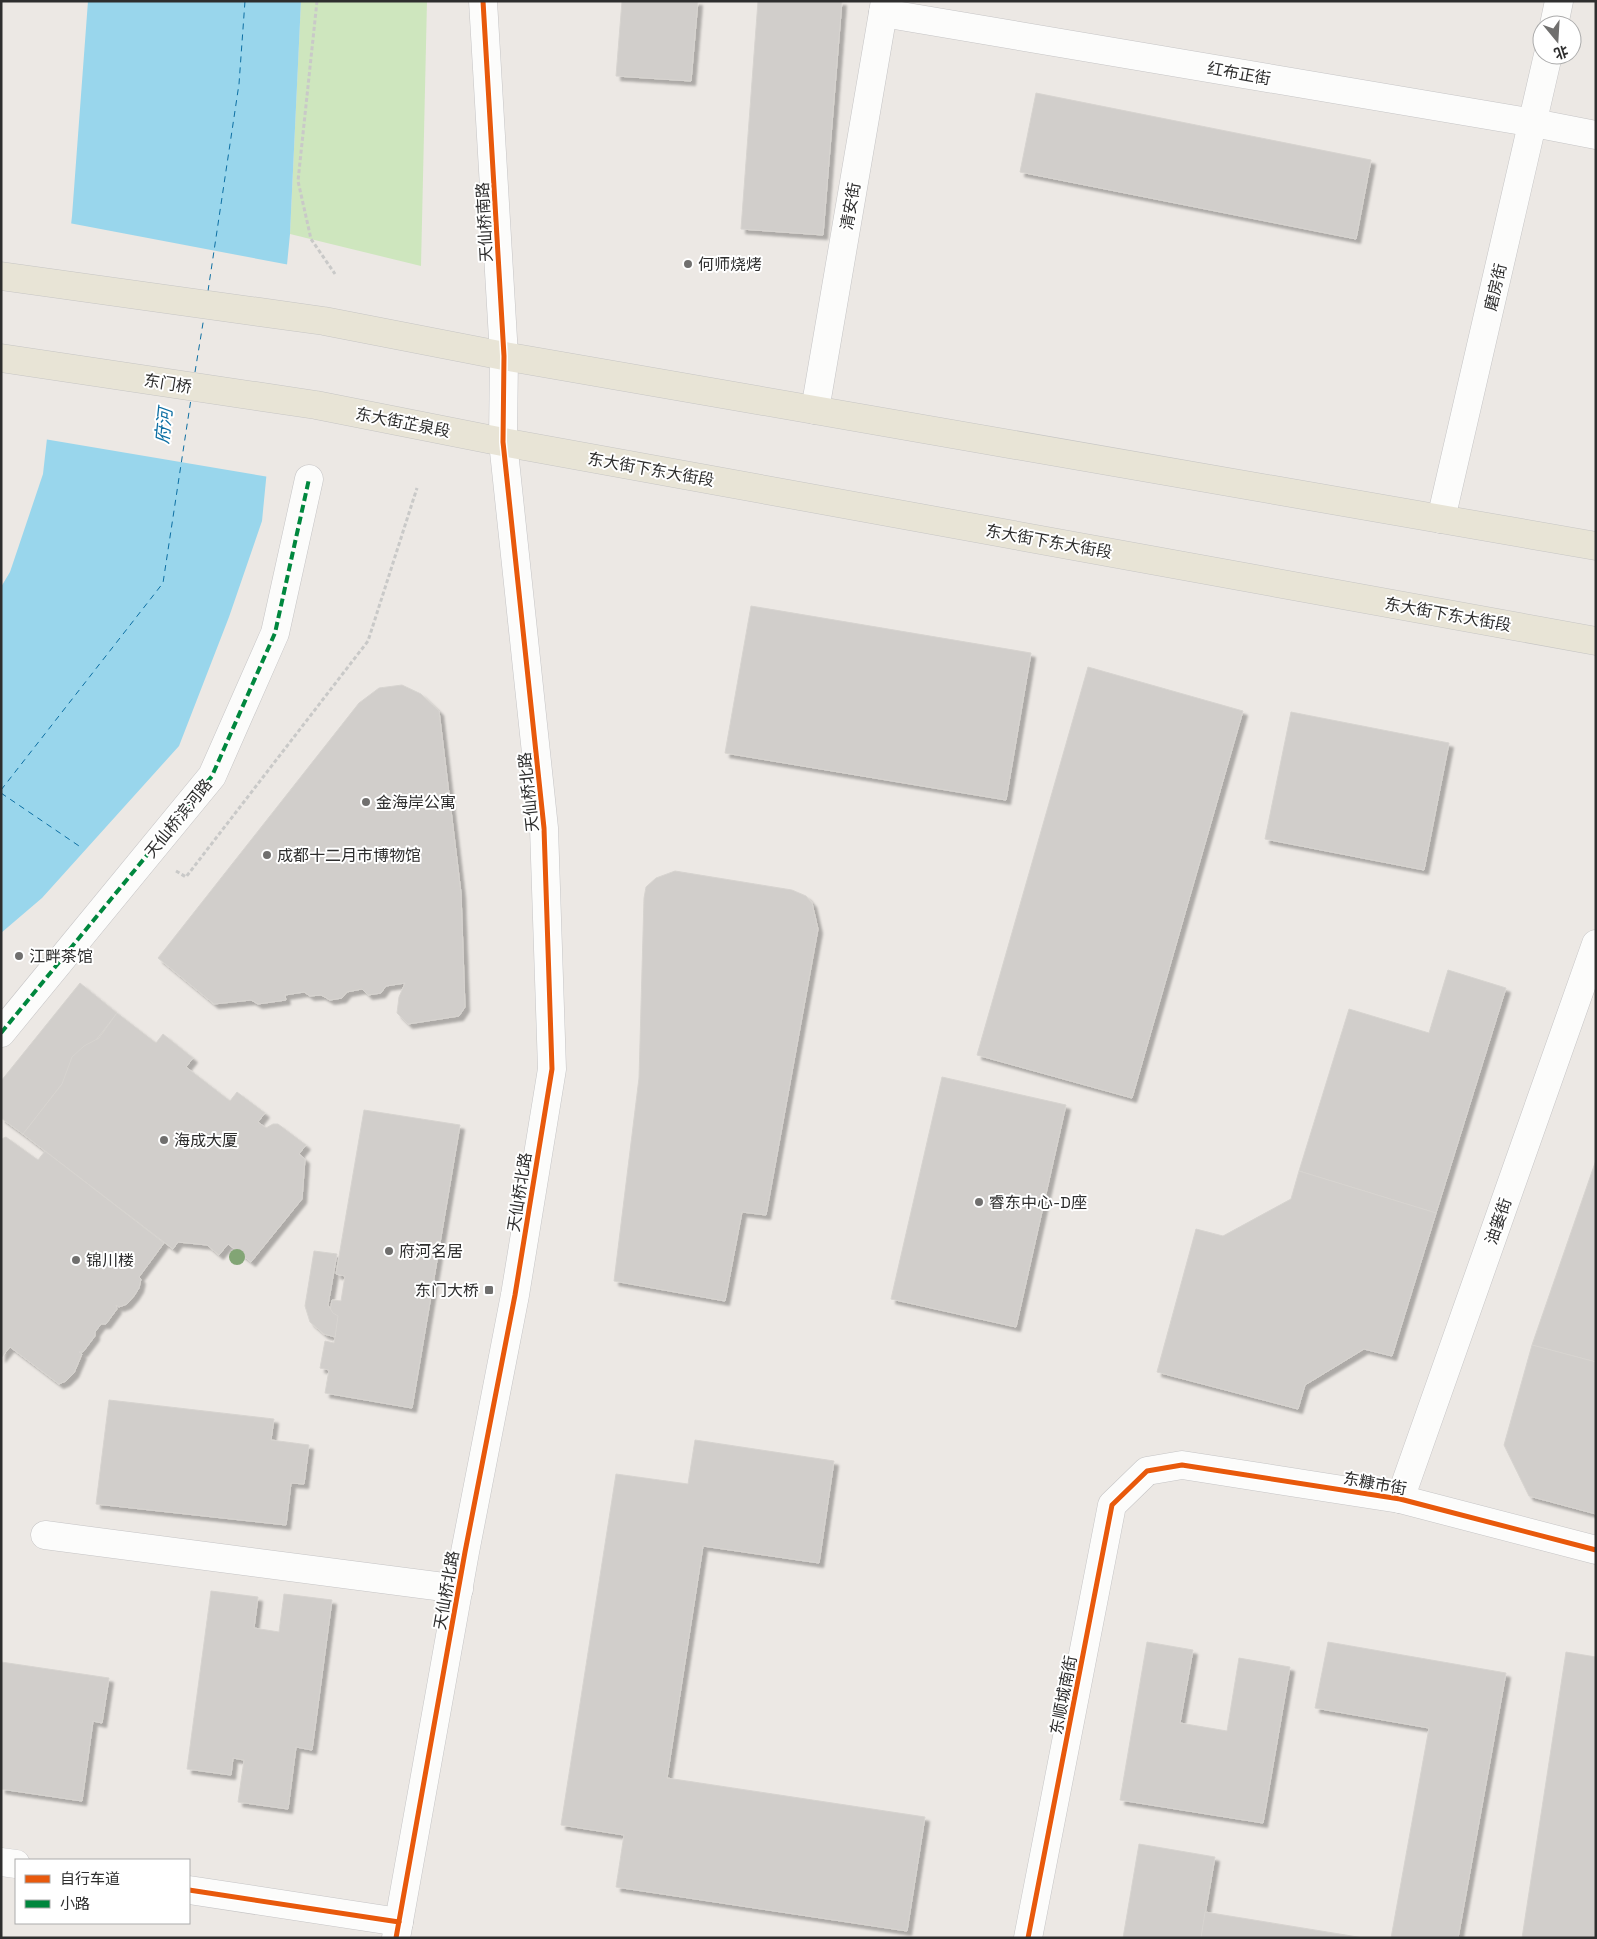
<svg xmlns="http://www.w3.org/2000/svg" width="1597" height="1939" viewBox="0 0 1597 1939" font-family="'Space Grotesk','Noto Sans SC',sans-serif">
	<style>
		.green { fill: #cee6be }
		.water { fill: #99d6ec }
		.pier { fill: #ece8e4 }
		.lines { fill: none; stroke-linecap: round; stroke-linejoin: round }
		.ferry { stroke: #0d6fa3; stroke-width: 1; stroke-dasharray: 6 5; stroke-linecap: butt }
		.building { fill: #d1cecb; stroke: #d7d4d0; filter: url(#shadow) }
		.street-casing { stroke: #c5c4c5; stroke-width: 29 }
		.secondary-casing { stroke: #c5c4c5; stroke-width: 29 }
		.primary-casing { stroke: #c6c5c4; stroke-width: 29 }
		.path { stroke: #c9c9c8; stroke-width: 3; stroke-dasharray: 4 2.5; stroke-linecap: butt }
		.street { stroke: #fcfcfb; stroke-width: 28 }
		.secondary { stroke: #fcfcfb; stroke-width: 28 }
		.primary { stroke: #e8e4d6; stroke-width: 28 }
		.quiet { stroke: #00873e; stroke-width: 4; stroke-dasharray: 8 4; stroke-linecap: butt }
		.cycleway-casing { stroke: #fff; stroke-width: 8 }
		.cycleway { stroke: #e8590c; stroke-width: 5 }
		.tree { fill: #82a575 }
		.poi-dot { fill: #706f6e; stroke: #fff; stroke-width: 2 }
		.labels { text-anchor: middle; stroke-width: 4; stroke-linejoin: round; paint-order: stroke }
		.street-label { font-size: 16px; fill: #2e2e2e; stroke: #fff }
		.poi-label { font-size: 16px; fill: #2e2e2e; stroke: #fff; text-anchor: start }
		.water-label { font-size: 18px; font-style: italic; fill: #0d6fa3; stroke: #fff }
	</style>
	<defs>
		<filter id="shadow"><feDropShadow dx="4.5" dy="4.5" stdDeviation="1" flood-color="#0004"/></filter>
	</defs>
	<rect width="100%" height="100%" fill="#ece8e4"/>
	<polygon class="green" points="301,1 427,1 421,266 290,234"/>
	<polygon class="water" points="88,1 301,1 290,234 262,521 229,617 179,746 42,898 1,933 1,587 10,572 43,474 72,216"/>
	<polygon class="pier" points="69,223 290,265 269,477 44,439"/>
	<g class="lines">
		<g class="ferry">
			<polyline points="208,291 239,84 245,1"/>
			<polyline points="195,372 204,317"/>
			<polyline points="1,790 163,583 191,399"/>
			<polyline points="1,793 82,848"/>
		</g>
	</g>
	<g class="building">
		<polygon points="622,1 698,1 691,81 616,76"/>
		<polygon points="758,1 842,1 823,235 741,229"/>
		<polygon points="1036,93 1371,160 1356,239 1020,172"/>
		<polygon points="751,606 1031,653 1006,800 725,753"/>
		<polygon points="1088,667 1243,711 1132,1098 977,1055"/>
		<polygon points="402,685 421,694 439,711 461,893 465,1007 459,1016 408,1024 397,1013 399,997 405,983 386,986 381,993 368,995 362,989 347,992 342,998 330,1000 321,995 310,996 304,992 285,995 286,1000 258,1004 251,1000 214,1004 158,958 359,703 379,688"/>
		<polygon points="1291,712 1449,743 1424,870 1265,839"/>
		<polygon points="675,871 792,890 806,896 812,903 818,929 766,1215 742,1212 725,1301 614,1281 639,1078 644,898 646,887 656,878"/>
		<polygon points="1448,970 1506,988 1436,1213 1299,1171 1349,1009 1429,1033"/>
		<polygon points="80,983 117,1013 23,1134 1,1118 1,1081"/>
		<polygon points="117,1013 156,1043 163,1034 193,1058 186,1067 230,1101 237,1092 265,1113 258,1122 266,1128 273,1124 278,1124 306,1145 299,1154 305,1159 302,1199 251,1262 228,1244 219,1255 207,1245 178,1242 173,1249 23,1134 62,1084 72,1057 84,1046 99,1038"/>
		<polygon points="942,1077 1066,1105 1016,1327 891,1299"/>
		<polygon points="364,1110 460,1125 412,1408 325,1393 329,1370 320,1368 325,1341 334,1343 335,1337 336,1330 327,1328 332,1300 341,1301 345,1276 336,1274"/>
		<polygon points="6,1137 38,1160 45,1151 164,1243 139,1277 141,1279 139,1288 134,1296 127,1304 119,1307 116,1305 117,1309 106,1324 101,1324 95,1332 95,1336 83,1352 79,1352 82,1354 74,1373 66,1381 59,1384 10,1347 1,1358 1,1139"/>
		<polygon points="1596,1160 1596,1362 1532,1345"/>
		<polygon points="1299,1171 1436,1213 1392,1356 1364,1349 1305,1385 1298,1409 1157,1372 1196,1229 1223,1236 1291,1199"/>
		<polygon points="314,1251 337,1254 328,1305 333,1313 338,1316 335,1337 324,1334 310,1322 305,1306"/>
		<polygon points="1532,1345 1596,1362 1596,1514 1529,1496 1504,1445"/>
		<polygon points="109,1400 274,1419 271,1440 309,1445 304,1484 291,1483 286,1525 96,1504"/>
		<polygon points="695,1440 834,1461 819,1563 703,1546 667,1778 925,1817 907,1931 616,1887 624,1835 561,1825 616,1474 688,1484"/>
		<polygon points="211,1591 258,1597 254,1628 279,1632 284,1594 332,1600 312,1750 296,1747 288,1809 238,1802 244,1760 233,1758 231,1775 187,1769"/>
		<polygon points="1147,1642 1193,1650 1180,1723 1227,1731 1239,1658 1290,1667 1263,1823 1120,1800"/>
		<polygon points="1328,1642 1506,1673 1458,1938 1391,1938 1429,1728 1315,1708"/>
		<polygon points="1566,1652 1596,1657 1596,1938 1522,1938"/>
		<polygon points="1,1662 109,1678 102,1723 93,1721 82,1801 1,1789"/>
		<polygon points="1139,1844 1215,1857 1201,1938 1123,1938"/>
		<polygon points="1205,1912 1364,1938 1201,1938"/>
	</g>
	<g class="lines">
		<g class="street-casing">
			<g id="street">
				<polyline points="883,13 1534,123 1596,135"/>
				<polyline points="1554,25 1559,1"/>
				<polyline points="1441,519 1548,55"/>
				<polyline points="1,1033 212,776 275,633 309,479"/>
				<polyline points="1400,1499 1596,944"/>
				<polyline points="45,1535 459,1589"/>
				<polyline points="1,1862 16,1864"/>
				<polyline points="189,1890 399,1922"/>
				<polyline points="1028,1938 1112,1505 1147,1471 1182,1465 1400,1499 1596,1550"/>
			</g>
		</g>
		<g class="secondary-casing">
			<g id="secondary">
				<polyline points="815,410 885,1"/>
				<polyline points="396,1938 465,1552 515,1295 552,1069 544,828 503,442 504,356 483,1"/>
			</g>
		</g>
		<g class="primary-casing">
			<g id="primary">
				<polyline points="1,276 324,321 504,356 1596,546"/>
				<polyline points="1,358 316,405 503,442 1596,641"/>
			</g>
		</g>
		<g class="path">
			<polyline points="317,1 298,181 311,239 335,274"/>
			<polyline points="176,871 186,877 368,641 417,488"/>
		</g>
		<use href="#street" class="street"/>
		<use href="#secondary" class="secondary"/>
		<use href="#primary" class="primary"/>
		<polyline class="quiet" points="1,1033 212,776 275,633 309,479"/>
		<g class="cycleway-casing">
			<g id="cycleway">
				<polyline points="189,1890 399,1922"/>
				<polyline points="396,1938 465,1552 515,1295 552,1069 544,828 503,442 504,356 483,1"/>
				<polyline points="1028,1938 1112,1505 1147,1471 1182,1465 1400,1499 1596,1550"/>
			</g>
		</g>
		<use href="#cycleway" class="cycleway"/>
	</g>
	<circle class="tree" cx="237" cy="1257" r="8"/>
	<g class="poi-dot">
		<circle cx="688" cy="264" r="5"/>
		<circle cx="366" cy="802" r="5"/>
		<circle cx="267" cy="855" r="5"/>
		<circle cx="19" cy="956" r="5"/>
		<circle cx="164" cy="1140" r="5"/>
		<circle cx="979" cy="1202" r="5"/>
		<circle cx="389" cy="1251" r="5"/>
		<circle cx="76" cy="1260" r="5"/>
		<rect x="484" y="1285" width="10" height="10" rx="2.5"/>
	</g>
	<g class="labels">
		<g class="street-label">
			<text transform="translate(1239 73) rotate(10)" y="6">红布正街</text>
			<text transform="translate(850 206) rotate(-80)" y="6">清安街</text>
			<text transform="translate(484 222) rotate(-93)" y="6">天仙桥南路</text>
			<text transform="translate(1495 287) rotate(-77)" y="6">磨房街</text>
			<text transform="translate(168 383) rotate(9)" y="6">东门桥</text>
			<text transform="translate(403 422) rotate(11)" y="6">东大街芷泉段</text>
			<text transform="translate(651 469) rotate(10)" y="6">东大街下东大街段</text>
			<text transform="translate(1049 541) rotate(10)" y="6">东大街下东大街段</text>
			<text transform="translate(1448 614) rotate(10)" y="6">东大街下东大街段</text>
			<text transform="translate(528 792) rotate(-96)" y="6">天仙桥北路</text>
			<text transform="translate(178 818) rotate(-51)" y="6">天仙桥滨河路</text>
			<text transform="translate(519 1192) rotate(-81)" y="6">天仙桥北路</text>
			<text transform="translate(1498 1221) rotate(-71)" y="6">油篓街</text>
			<text transform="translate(1375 1483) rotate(10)" y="6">东糠市街</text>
			<text transform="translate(446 1590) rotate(-80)" y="6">天仙桥北路</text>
			<text transform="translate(1063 1695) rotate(-79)" y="6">东顺城南街</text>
		</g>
		<g class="poi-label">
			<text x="698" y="270">何师烧烤</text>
			<text x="376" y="808">金海岸公寓</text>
			<text x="277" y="861">成都十二月市博物馆</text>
			<text x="29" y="962">江畔茶馆</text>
			<text x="174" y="1146">海成大厦</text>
			<text x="989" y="1208">睿东中心-D座</text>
			<text x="399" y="1257">府河名居</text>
			<text x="86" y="1266">锦川楼</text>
			<text x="479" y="1296" text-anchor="end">东门大桥</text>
		</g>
		<g class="water-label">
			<text transform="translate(164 426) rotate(-84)" y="6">府河</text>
		</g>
	</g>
	<rect width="1597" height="1939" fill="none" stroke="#2e2e2e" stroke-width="5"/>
	<rect x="15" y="1859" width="175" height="65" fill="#ffffff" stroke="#ababab"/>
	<rect x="25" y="1875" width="25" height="8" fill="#e8590c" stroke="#ababab"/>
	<text x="60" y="1884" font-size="15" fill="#2e2e2e">自行车道</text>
	<rect x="25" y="1900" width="25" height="8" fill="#00873e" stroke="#ababab"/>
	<text x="60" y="1909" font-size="15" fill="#2e2e2e">小路</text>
	<g transform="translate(1557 40) rotate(162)"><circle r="24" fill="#ffffff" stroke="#ababab"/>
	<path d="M0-4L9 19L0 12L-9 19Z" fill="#706f6e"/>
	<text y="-8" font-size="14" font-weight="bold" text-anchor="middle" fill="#2e2e2e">北</text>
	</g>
</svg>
